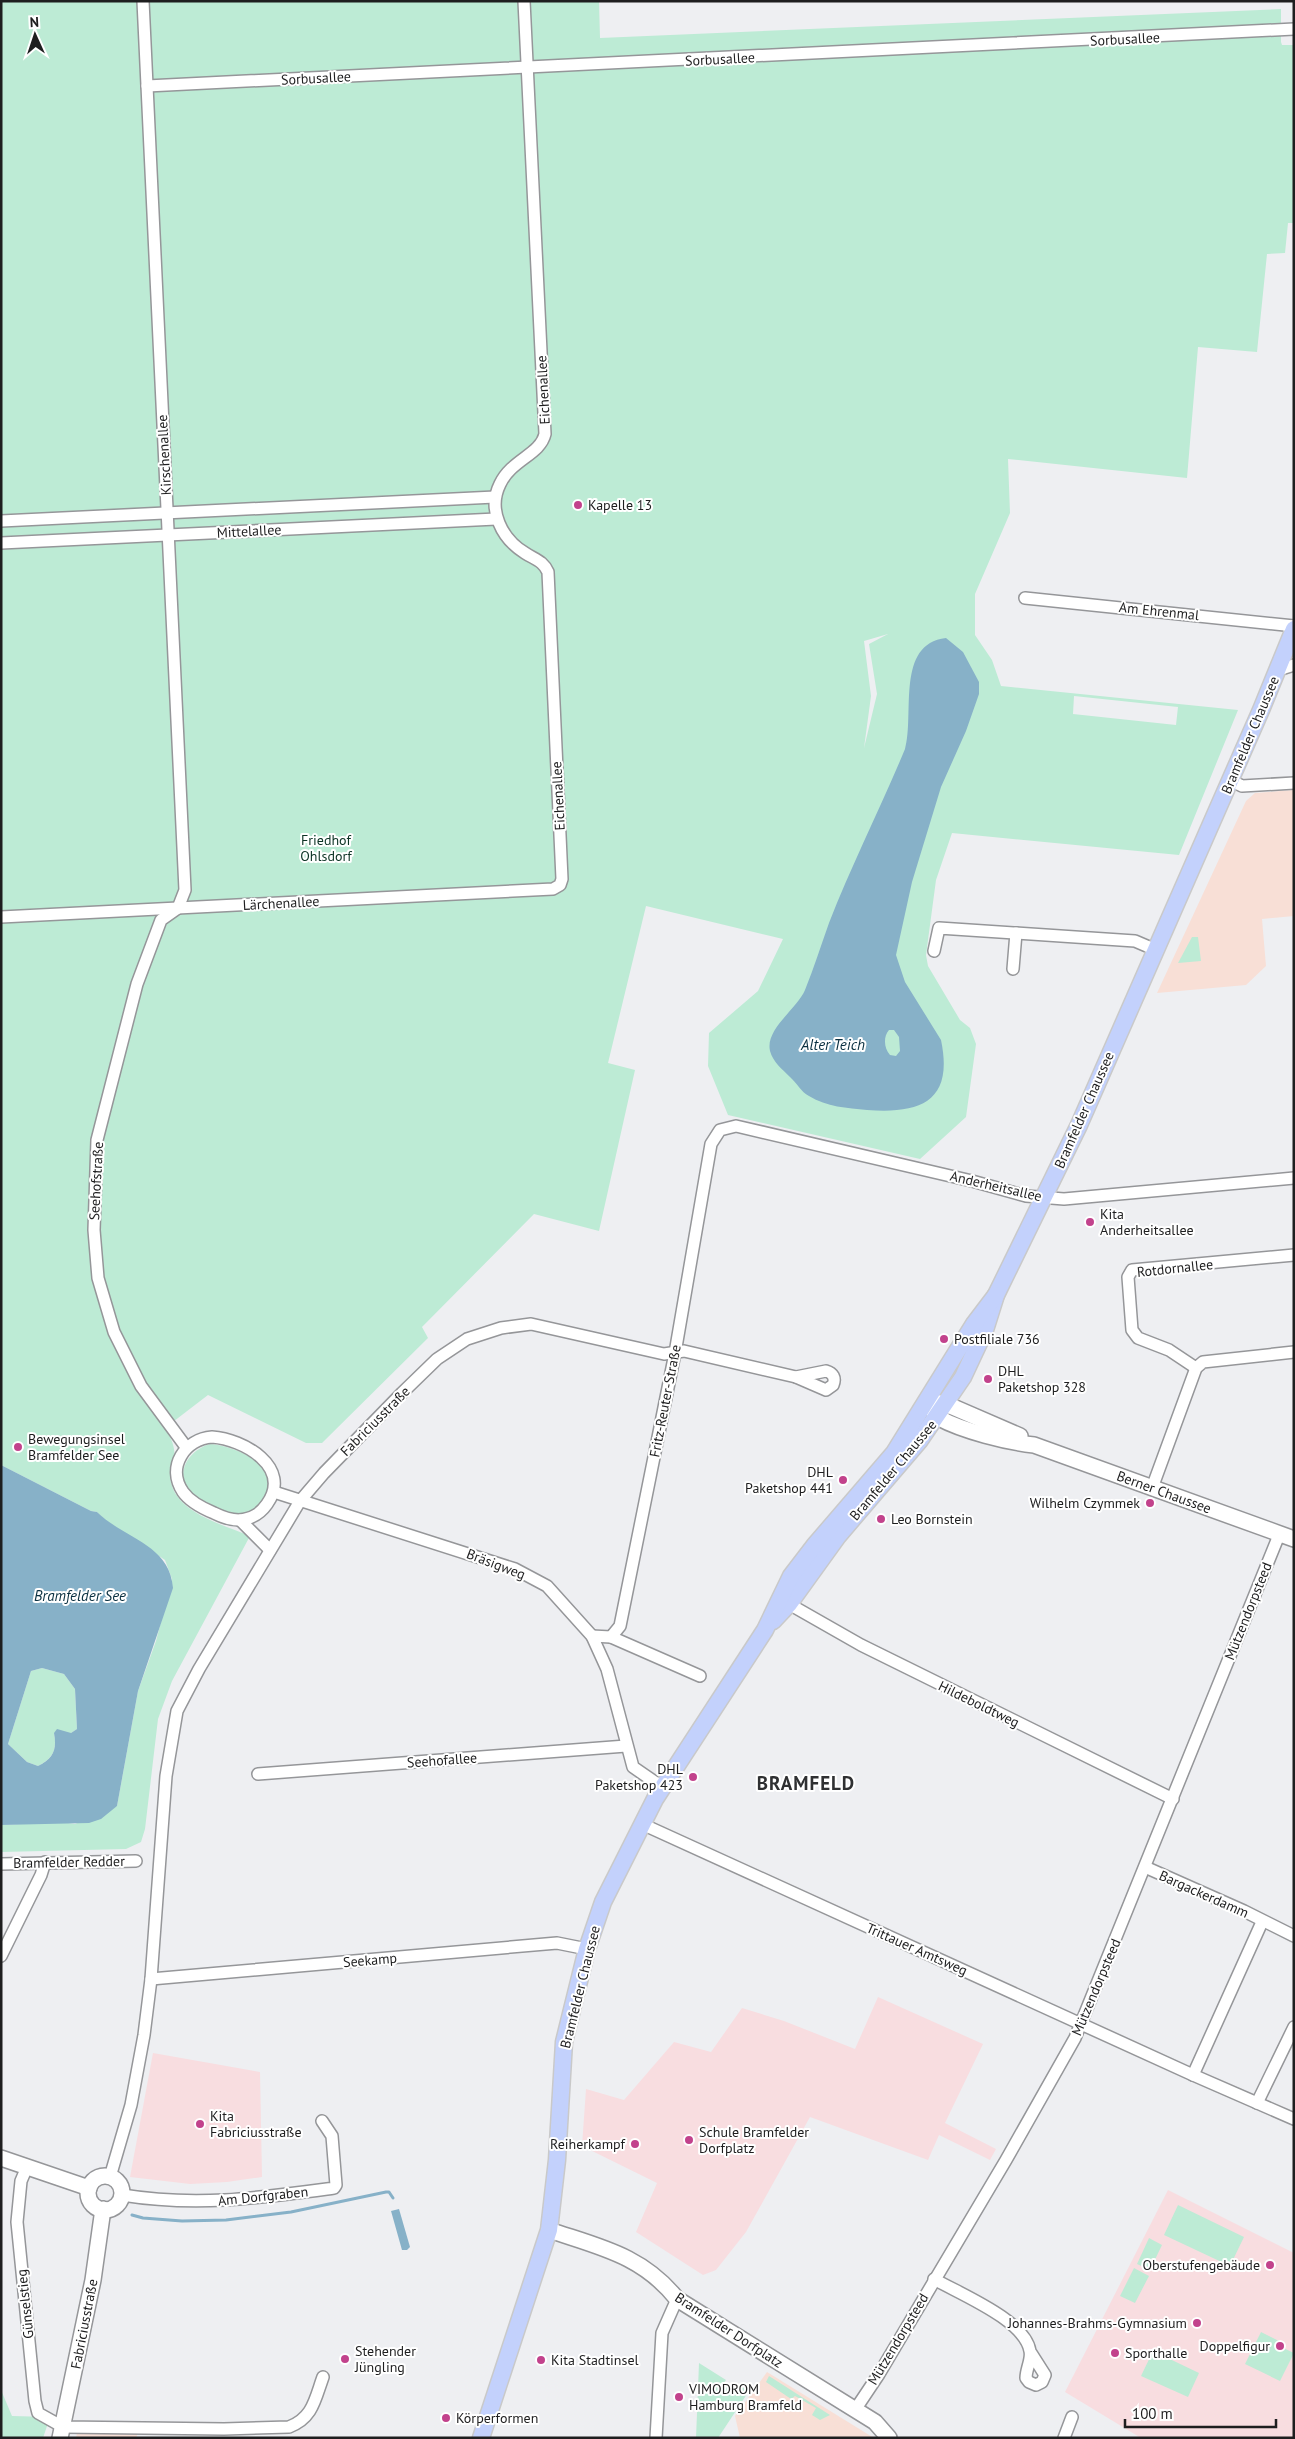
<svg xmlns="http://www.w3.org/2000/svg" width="1295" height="2439" viewBox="0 0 1295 2439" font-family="'PT Sans',sans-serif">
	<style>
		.commercial { fill: #f8dfd6 }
		.education { fill: #f8dde0 }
		.green { fill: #bdebd5; fill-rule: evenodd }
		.water { fill: #87b1c8; fill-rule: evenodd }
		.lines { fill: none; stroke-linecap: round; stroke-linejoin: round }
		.stream { stroke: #87b1c8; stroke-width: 3 }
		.street-casing { stroke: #959699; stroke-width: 14 }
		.secondary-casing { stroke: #959699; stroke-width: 18 }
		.primary-casing { stroke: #c9c9c9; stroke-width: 19 }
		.street { stroke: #fff; stroke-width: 11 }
		.secondary { stroke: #fff; stroke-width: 15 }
		.primary { stroke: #c3d1fc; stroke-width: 16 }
		.poi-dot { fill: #c2428c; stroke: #fff; stroke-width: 2 }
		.labels { text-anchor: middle; stroke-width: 4; stroke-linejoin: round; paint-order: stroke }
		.street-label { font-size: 14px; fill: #1e1e1f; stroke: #fff }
		.poi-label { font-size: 14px; fill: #1e1e1f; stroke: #fff; text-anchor: start }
		.park-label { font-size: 14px; fill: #0c3324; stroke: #fff }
		.water-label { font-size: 15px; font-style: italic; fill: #092f40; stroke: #fff }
		.district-label { font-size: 19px; font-weight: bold; letter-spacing: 1px; fill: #2f3032; stroke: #fff }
	</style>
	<rect width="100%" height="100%" fill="#eeeff2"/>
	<g class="commercial">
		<polygon points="1294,790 1294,916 1262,919 1266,966 1246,985 1157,993 1246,801 1255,793"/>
		<polygon points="767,2372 874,2438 740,2438 735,2416"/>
		<polygon points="77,2433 138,2433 136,2438 76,2438"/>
	</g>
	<g class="education">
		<polygon points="878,1997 983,2044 945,2123 996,2149 990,2160 939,2135 928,2160 810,2117 746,2232 716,2270 703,2275 636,2232 657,2183 582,2146 586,2089 624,2100 674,2042 711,2052 742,2008 784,2021 855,2049"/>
		<polygon points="153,2053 260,2072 262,2177 227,2182 190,2184 130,2177"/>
		<polygon points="1168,2190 1294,2253 1294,2438 1141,2438 1065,2392"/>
	</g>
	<g class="green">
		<path d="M1,1H599L600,38L1281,9V1V42L1282,45H1294V223H1288L1285,253L1267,254L1257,352L1198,347L1187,478L1008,459L1010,513L975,594V635L992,660L1001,686L1238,710L1179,855L952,833L936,880L926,955L928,966L960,1020L970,1028L976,1044L966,1117L920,1159L728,1115L708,1066L709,1033L758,991L783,939L646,906L608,1063L635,1070L599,1231L534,1214L422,1327L428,1338L322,1443H306L208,1395L165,1428C171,1438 176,1447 174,1460C174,1465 170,1470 170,1475C171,1512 222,1524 250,1536L172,1681L158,1719L145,1829L141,1842L126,1849L1,1852V1825L61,1822L75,1824L117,1806L138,1691L156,1641L172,1579L165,1560L105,1520L97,1512L91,1511L1,1465ZM888,634L869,644L877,694L864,748L871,696L864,641ZM1074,696L1178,707L1176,725L1073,714Z"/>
		<polygon points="1192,937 1198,937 1201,961 1178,963"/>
		<path d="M210,1444C234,1445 288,1468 264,1500C259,1507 255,1512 246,1514C236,1516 226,1512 217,1508C209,1505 199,1502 193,1496C173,1477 186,1451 210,1444Z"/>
		<path d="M42,1668L64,1674L75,1689L77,1729L71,1733H54C57,1749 54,1758 38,1766L27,1762L8,1744L31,1671Z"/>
		<polygon points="1178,2205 1244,2237 1230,2266 1164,2235"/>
		<polygon points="1149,2238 1162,2245 1150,2270 1137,2264"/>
		<polygon points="1134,2268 1149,2276 1135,2303 1120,2296"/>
		<polygon points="1261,2332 1283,2343 1281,2347 1294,2353 1280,2381 1245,2364"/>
		<polygon points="1153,2351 1199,2373 1188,2397 1141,2376"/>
		<polygon points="699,2363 726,2380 723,2384 737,2392 741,2386 749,2391 718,2438 696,2438"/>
		<polygon points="769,2376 830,2415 820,2420 812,2415 816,2408 795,2396 791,2399 766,2382"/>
		<polygon points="1,2390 12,2416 50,2417 43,2438 1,2438"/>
	</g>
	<g class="water">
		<path d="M946,638L963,652L979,682V694L966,731L941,787L912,882L896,955L905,982L941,1040C954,1102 920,1114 867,1110C847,1108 827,1107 809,1096C801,1092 797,1083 790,1077C782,1069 773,1062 770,1051C765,1029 797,1009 805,990C814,968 821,945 829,923C852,864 881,807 905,749C915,715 895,644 946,638ZM889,1030H894L899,1037L900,1051L896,1056L890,1055C884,1048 883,1037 889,1030Z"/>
		<path d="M1,1465L91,1511L97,1512C123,1538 170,1544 173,1588L138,1691L117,1806L101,1819L89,1823L1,1825ZM42,1668L64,1674L75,1689L77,1729L71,1733L57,1729L54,1733C57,1749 54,1758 38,1766L27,1762L8,1744L31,1671Z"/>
		<polygon points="399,2209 410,2247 407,2250 402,2250 391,2211"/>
	</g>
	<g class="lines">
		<polyline class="stream" points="132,2215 143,2218 182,2221 226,2220 291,2212 386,2192 389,2192 393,2198"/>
		<g class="street-casing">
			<g id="street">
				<polyline points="143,1 185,890 178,908"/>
				<polyline points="147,86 1294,29"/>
				<polyline points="1,521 495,497"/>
				<polyline points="1,543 496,519"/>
				<polyline points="1025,598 1294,626"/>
				<polyline points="1278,670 1294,665"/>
				<polyline points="1230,780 1242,786 1294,783"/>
				<polyline points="178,908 161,920 137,984 97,1140 94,1230 98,1278 114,1332 141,1386 186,1447"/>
				<path d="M1,917L553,889L560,885L562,879L548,572C543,561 536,560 525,553C502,539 487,510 500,484C512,459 540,455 545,434L524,1"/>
				<polyline points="934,951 939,928 1135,941 1156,950"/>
				<polyline points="1013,969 1016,933"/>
				<polyline points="1196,1368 1169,1350 1138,1338 1132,1330 1128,1277 1132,1270 1294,1255"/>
				<path d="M826,1371C833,1373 836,1378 833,1385L826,1390L796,1377Z"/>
				<path d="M212,1437C243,1439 293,1467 267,1504C260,1514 252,1519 239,1520C230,1520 222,1517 214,1513C202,1508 190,1502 183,1492C166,1467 185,1439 212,1437Z"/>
				<polyline points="1152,1488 1196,1368 1203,1362 1294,1352"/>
				<polyline points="274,1492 515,1569 547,1586 592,1636 607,1669 633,1767 662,1787"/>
				<polyline points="240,1520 270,1550"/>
				<polyline points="789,1604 861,1645 1173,1799"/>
				<polyline points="592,1636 611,1637 620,1626 675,1353 711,1144 720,1130 736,1126 972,1181 1026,1196 1064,1199 1294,1178"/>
				<polyline points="611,1637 700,1676"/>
				<polyline points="258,1774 626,1746"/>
				<polyline points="642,1824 1193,2075 1294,2119"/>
				<polyline points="1,1864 136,1861"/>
				<polyline points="1145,1867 1244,1911 1294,1936"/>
				<polyline points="1,1956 41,1875 45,1862"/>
				<polyline points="151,1979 557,1943 587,1949"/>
				<polyline points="1193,2075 1262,1922"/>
				<polyline points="1257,2103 1294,2027"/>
				<path d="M27,2167L21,2181L17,2222L35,2401L38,2413L63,2427L224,2429L289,2427C313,2418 315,2399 323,2377"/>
				<polyline points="110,2177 131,2105 144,2035 151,1979 166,1776 177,1711 199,1669 300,1501 324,1473 402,1393 437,1359 467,1339 501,1328 531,1324 664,1354 684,1351 796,1377"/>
				<path d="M122,2195C197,2207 259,2198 334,2188L336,2185L332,2136L322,2121"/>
				<path d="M934,2279C960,2294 1025,2320 1030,2351C1032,2359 1026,2369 1026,2378L1029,2382L1036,2385L1042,2382L1045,2375L1031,2353"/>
				<polyline points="855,2410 879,2374 1006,2160 1075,2038 1279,1535"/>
				<polyline points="656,2438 662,2333 677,2299"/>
				<polyline points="1064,2438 1072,2417"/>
			</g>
		</g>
		<g class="secondary-casing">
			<g id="secondary">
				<polyline points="932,1402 946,1404 1020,1436"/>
				<path d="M930,1405C933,1410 935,1416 939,1418C963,1431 1007,1442 1034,1445L1294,1539"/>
				<polyline points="1,2158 89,2188"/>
				<circle cx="105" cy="2193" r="17"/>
				<path d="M549,2230C599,2247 642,2255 677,2299L875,2422L889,2438"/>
				<polyline points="60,2438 93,2280 103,2209"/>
			</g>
		</g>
		<g class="primary-casing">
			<g id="primary">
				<polyline points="773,1621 789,1604 838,1536 920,1440 963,1377 985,1330 996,1295 1079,1125 1261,710 1294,629"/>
				<polyline points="481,2438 549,2230 557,2160 564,2042 587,1949 603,1902 655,1799 765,1630 791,1576 814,1546 894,1453 974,1324 996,1295"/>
			</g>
		</g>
		<use href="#street" class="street"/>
		<use href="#secondary" class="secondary"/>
		<use href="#primary" class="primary"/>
	</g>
	<g class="poi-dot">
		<circle cx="578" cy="505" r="5"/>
		<circle cx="1090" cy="1222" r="5"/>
		<circle cx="944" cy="1339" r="5"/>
		<circle cx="988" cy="1379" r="5"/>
		<circle cx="18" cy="1447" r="5"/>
		<circle cx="843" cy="1480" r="5"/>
		<circle cx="1150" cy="1503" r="5"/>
		<circle cx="881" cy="1519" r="5"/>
		<circle cx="693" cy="1777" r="5"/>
		<circle cx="200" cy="2124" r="5"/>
		<circle cx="689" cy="2140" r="5"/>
		<circle cx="635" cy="2144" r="5"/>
		<circle cx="1270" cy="2265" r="5"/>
		<circle cx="1197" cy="2323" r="5"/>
		<circle cx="1280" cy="2346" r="5"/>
		<circle cx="1115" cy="2353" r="5"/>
		<circle cx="345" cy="2359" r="5"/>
		<circle cx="541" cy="2360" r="5"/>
		<circle cx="679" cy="2397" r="5"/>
		<circle cx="446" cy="2418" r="5"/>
	</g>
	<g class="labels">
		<g class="street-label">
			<text transform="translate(1125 39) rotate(-3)" y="5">Sorbusallee</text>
			<text transform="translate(720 59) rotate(-3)" y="5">Sorbusallee</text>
			<text transform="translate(316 78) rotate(-3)" y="5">Sorbusallee</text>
			<text transform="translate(543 390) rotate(-93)" y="5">Eichenallee</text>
			<text transform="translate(164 455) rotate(-93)" y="5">Kirschenallee</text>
			<text transform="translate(249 531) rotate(-3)" y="5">Mittelallee</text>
			<text transform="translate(1159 611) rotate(6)" y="5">Am Ehrenmal</text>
			<text transform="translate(1250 735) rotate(-67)" y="5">Bramfelder Chaussee</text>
			<text transform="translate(558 796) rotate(-93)" y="5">Eichenallee</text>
			<text transform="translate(281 903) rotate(-3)" y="5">Lärchenallee</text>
			<text transform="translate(1084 1110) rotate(-66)" y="5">Bramfelder Chaussee</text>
			<text transform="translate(96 1181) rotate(-87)" y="5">Seehofstraße</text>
			<text transform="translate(996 1186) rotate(13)" y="5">Anderheitsallee</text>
			<text transform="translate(1175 1268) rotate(-6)" y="5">Rotdornallee</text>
			<text transform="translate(665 1401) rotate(-79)" y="5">Fritz-Reuter-Straße</text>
			<text transform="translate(375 1421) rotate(-45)" y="5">Fabriciusstraße</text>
			<text transform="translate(893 1470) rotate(-50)" y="5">Bramfelder Chaussee</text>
			<text transform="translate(1164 1492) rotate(20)" y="5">Berner Chaussee</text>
			<text transform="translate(496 1564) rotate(21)" y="5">Bräsigweg</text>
			<text transform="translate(1248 1611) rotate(-68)" y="5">Mützendorpsteed</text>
			<text transform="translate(979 1704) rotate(26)" y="5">Hildeboldtweg</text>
			<text transform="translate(442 1760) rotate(-4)" y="5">Seehofallee</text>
			<text transform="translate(69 1862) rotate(-1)" y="5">Bramfelder Redder</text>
			<text transform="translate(1204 1894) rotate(24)" y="5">Bargackerdamm</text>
			<text transform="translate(917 1949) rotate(24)" y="5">Trittauer Amtsweg</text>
			<text transform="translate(370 1960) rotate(-5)" y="5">Seekamp</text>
			<text transform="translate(580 1987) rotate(-76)" y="5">Bramfelder Chaussee</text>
			<text transform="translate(1096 1987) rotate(-67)" y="5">Mützendorpsteed</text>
			<text transform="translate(263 2196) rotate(-6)" y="5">Am Dorfgraben</text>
			<text transform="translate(25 2304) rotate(-96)" y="5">Günselstieg</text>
			<text transform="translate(84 2324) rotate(-79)" y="5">Fabriciusstraße</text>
			<text transform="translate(729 2330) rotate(33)" y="5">Bramfelder Dorfplatz</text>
			<text transform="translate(898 2339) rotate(-59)" y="5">Mützendorpsteed</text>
		</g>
		<g class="poi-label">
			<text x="588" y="510">Kapelle 13</text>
			<text x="1100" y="1219">Kita<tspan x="1100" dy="16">Anderheitsallee</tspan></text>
			<text x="954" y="1344">Postfiliale 736</text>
			<text x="998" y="1376">DHL<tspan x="998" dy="16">Paketshop 328</tspan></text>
			<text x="28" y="1444">Bewegungsinsel<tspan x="28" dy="16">Bramfelder See</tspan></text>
			<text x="833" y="1477" text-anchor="end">DHL<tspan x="833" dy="16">Paketshop 441</tspan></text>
			<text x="1140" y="1508" text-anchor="end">Wilhelm Czymmek</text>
			<text x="891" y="1524">Leo Bornstein</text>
			<text x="683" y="1774" text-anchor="end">DHL<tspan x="683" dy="16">Paketshop 423</tspan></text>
			<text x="210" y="2121">Kita<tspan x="210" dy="16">Fabriciusstraße</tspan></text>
			<text x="699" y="2137">Schule Bramfelder<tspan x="699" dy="16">Dorfplatz</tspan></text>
			<text x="625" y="2149" text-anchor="end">Reiherkampf</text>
			<text x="1260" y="2270" text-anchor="end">Oberstufengebäude</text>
			<text x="1187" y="2328" text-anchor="end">Johannes-Brahms-Gymnasium</text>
			<text x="1270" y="2351" text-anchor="end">Doppelfigur</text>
			<text x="355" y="2356">Stehender<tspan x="355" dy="16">Jüngling</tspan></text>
			<text x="1125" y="2358">Sporthalle</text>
			<text x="551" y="2365">Kita Stadtinsel</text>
			<text x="689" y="2394">VIMODROM<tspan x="689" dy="16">Hamburg Bramfeld</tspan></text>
			<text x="456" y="2423">Körperformen</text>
		</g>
		<g class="park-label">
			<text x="326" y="845">Friedhof<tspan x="326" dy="16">Ohlsdorf</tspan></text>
		</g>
		<g class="water-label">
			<text x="833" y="1050">Alter Teich</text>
			<text x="80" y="1601">Bramfelder See</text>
		</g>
		<g class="district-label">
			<text x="806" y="1790">BRAMFELD</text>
		</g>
	</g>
	<rect width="1295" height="2439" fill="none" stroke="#1e1e1f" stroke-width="5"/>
	<g transform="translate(35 35) rotate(357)" stroke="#ffffff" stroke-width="4" paint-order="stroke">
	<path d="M0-4L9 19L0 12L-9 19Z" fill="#1e1e1f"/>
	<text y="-8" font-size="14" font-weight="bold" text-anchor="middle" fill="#1e1e1f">N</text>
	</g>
	<path d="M1125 2419v8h151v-8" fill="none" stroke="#1e1e1f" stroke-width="2.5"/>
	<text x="1132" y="2419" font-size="15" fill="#1e1e1f" stroke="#ffffff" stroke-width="4" paint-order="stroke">100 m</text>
</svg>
